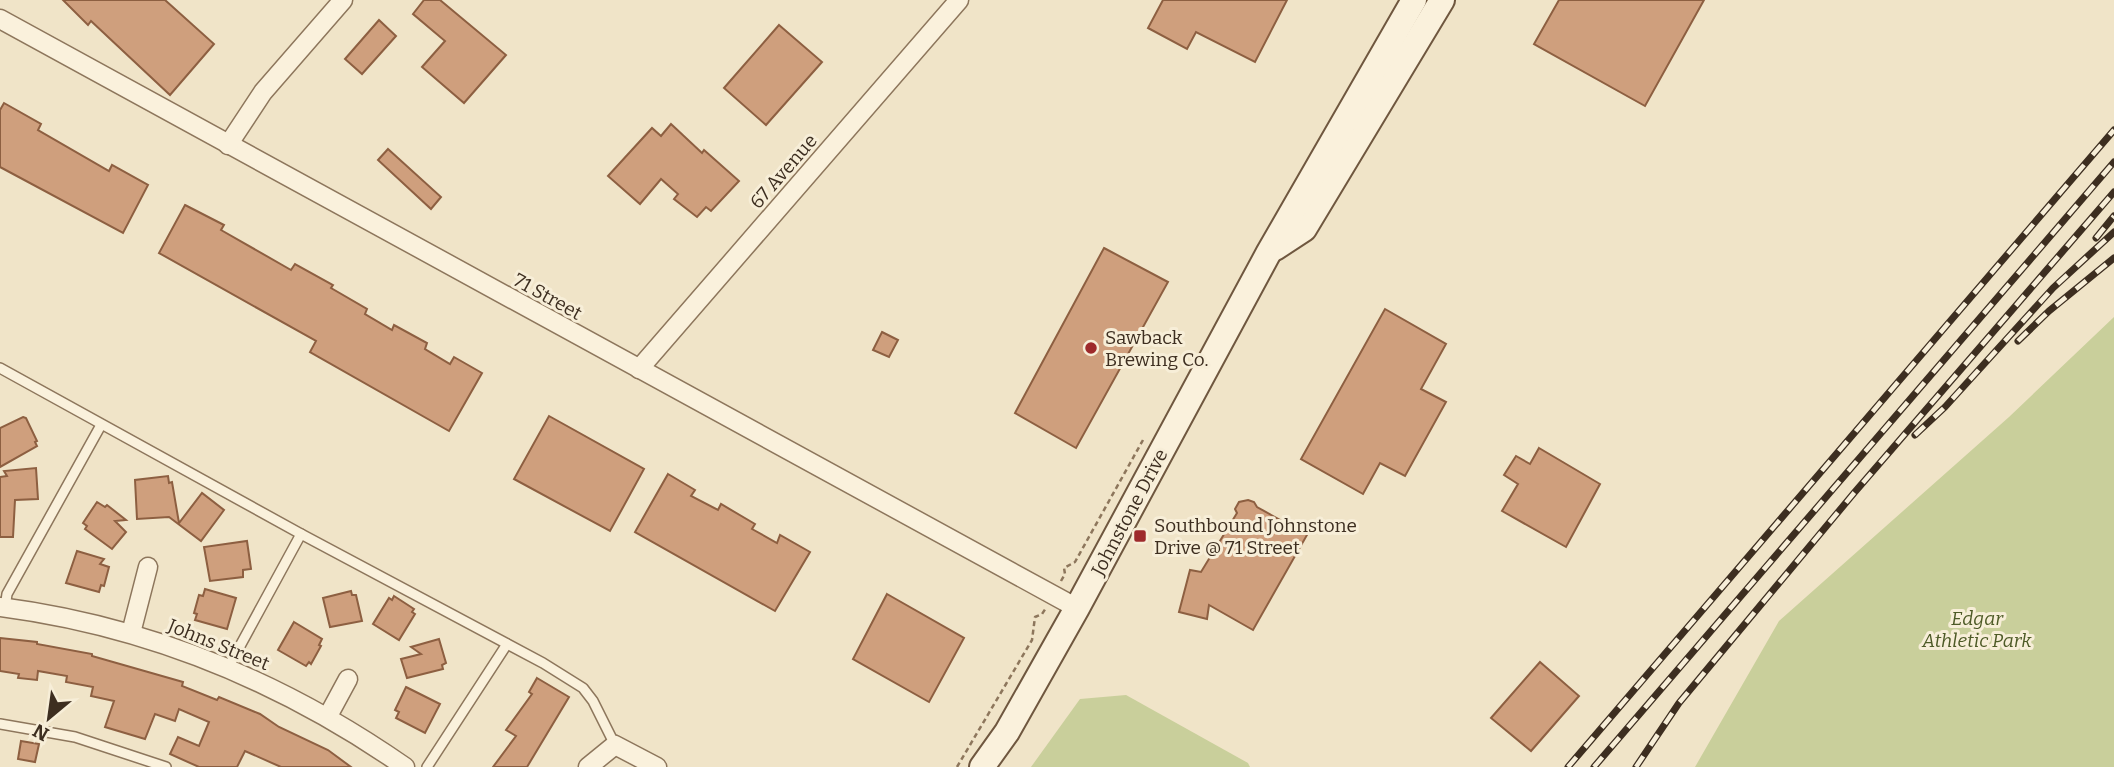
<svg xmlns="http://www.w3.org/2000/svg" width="2114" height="767" viewBox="0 0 2114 767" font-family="Bitter,serif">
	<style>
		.green { fill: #c9cf9b }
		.building { fill: #cf9f7d; stroke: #8d5f41; stroke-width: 2 }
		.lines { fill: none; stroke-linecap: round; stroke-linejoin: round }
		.lane-casing { stroke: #8d765c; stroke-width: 12 }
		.street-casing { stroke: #8d765c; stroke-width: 21 }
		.secondary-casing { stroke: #6f573f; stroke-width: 28 }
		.path { stroke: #8d765c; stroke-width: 2.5; stroke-dasharray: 5 3.5; stroke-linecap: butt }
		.lane { stroke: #faf1dc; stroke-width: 9 }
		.street { stroke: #faf1dc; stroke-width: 18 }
		.secondary { stroke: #faf1dc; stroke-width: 24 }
		.rail-casing { stroke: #3d2e20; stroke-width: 7 }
		.rail { stroke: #f7eed8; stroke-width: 4.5; stroke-dasharray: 13; stroke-linecap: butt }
		.poi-dot { fill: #9e2a2b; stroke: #f7eed8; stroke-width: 2.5 }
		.labels { text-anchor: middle; stroke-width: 6; stroke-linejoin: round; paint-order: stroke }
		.street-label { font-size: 19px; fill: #3d2e20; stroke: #f7eed8 }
		.poi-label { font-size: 19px; fill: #3d2e20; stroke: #f7eed8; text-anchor: start }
		.park-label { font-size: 19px; font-style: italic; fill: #4d5a26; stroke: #f7eed8 }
	</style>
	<rect width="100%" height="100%" fill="#f0e4c8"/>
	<g class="green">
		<polygon points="2114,317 2114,767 1695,767 1779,621 2009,417"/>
		<polygon points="1126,695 1248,763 1250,767 1031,767 1080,699"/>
	</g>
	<g class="building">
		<polygon points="63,0 165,0 214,44 170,95 91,21 88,25"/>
		<polygon points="424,0 440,0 506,55 464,103 422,67 445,41 413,14"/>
		<polygon points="1163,0 1287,0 1255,62 1196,32 1187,49 1148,28"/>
		<polygon points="1559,0 1704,0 1645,106 1534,44"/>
		<polygon points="379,20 396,36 362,74 345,59"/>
		<polygon points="779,25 822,62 766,125 724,88"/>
		<polygon points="4,103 41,124 38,130 109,171 112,165 148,185 123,233 0,167 0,110"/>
		<polygon points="671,124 702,153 704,150 739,181 711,211 706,207 697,217 674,199 678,194 661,179 640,204 608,176 652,128 661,136"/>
		<polygon points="388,149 441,197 431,209 378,160"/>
		<polygon points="185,205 224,225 221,230 291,270 295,264 333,285 331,288 367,309 365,314 392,330 394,325 427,343 425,349 450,364 454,357 482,373 449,431 310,352 316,341 159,253"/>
		<polygon points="1104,248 1168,282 1076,448 1015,413"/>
		<polygon points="1385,309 1446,344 1421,389 1446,402 1405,476 1380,463 1363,494 1301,459"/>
		<polygon points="882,332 898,340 889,357 873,350"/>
		<polygon points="549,416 644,469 610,531 514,479"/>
		<polygon points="23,417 26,418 37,441 35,442 37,446 0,467 0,428"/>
		<polygon points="1539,448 1600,484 1566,547 1502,511 1518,484 1504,475 1516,456 1530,464"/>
		<polygon points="36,468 38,499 15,500 13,537 0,537 0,477 7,476 4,471"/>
		<polygon points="668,474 695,490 691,496 718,510 721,504 755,524 752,529 777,543 780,535 810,552 775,611 635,532"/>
		<polygon points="168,476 169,483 172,482 179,523 202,493 224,510 201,541 169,517 137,519 135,480"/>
		<polygon points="1248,500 1254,502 1257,507 1307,535 1253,630 1209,605 1207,619 1179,612 1190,570 1201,572 1237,513 1235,509 1239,502"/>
		<polygon points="97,502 105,507 107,505 126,520 115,521 126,532 112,549 85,529 87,526 83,523"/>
		<polygon points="247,541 251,569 243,570 243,577 210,581 204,547"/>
		<polygon points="77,551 104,559 100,564 109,567 104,586 101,585 99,592 66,583"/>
		<polygon points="205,589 236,598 227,629 195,620 197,614 194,613 199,595 203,596"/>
		<polygon points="351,591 352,595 356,595 362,621 330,627 323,598"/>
		<polygon points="887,594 964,638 929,702 853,659"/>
		<polygon points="394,596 414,609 412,612 415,614 399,640 373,624 389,598 392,600"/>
		<polygon points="294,622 322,639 319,645 321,646 311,664 309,662 306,666 278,650"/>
		<polygon points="0,638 37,642 37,644 92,654 92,656 183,682 182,686 217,700 219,697 260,714 279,727 328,750 351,767 281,767 245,751 237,767 199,767 170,754 178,737 199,746 209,722 179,709 175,721 155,714 145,739 105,727 114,701 91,696 93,687 66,682 67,676 38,671 37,680 18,678 19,674 0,671"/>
		<polygon points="439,639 446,663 442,665 443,669 407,678 401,659 421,654 411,647"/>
		<polygon points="1540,662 1579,696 1531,751 1491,718"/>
		<polygon points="537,678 569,697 527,767 493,767 516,736 506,730 532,694 529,692"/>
		<polygon points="406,687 440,704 425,733 396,718 399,712 395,710"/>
		<polygon points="21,741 39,744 35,762 18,759"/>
	</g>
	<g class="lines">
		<g class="lane-casing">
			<g id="lane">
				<polyline points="0,368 301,534 543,663 583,688 593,701 615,745"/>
				<polyline points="5,608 7,594 101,425"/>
				<polyline points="228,668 301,534"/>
				<polyline points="0,724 75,737 166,767"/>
				<polyline points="427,767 507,644"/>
			</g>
		</g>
		<g class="street-casing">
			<g id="street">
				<polyline points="0,19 1077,608"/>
				<polyline points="228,145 263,92 343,0"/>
				<polyline points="639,369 959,0"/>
				<path d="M0,607C147,626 283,682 405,767"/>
				<polyline points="131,633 148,567"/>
				<polyline points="328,716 348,679"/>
				<polyline points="588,767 615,745 657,767"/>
			</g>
		</g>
		<g class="secondary-casing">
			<g id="secondary">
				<polyline points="1275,248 1304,229 1442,0"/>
				<polyline points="982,767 1007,732 1077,608 1269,252 1414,0"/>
			</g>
		</g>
		<g class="path">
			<polyline points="1061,581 1065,574 1064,568 1075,562 1143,440"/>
			<polyline points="957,767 1032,640 1035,617 1042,614 1046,608"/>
		</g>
		<use href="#lane" class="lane"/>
		<use href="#street" class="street"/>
		<use href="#secondary" class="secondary"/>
		<g class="rail-casing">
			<g id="rail">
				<polyline points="2096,238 2114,216"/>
				<polyline points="2018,341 2049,311 2114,258"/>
				<polyline points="1915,435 1945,407 2053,288 2114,232"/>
				<polyline points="1568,767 2114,130"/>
				<polyline points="1594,767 2114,162"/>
				<polyline points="1636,767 1679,703 1854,493 2114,192"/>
			</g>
		</g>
		<use href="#rail" class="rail"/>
	</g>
	<g class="poi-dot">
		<circle cx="1091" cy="348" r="7"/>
		<rect x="1133" y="529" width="14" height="14" rx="3.5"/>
	</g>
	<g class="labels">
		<g class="street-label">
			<text transform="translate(783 171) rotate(-49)" y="7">67 Avenue</text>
			<text transform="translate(548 296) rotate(29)" y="7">71 Street</text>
			<text transform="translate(1129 512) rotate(-62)" y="7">Johnstone Drive</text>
			<text transform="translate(219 644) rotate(22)" y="7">Johns Street</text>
		</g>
		<g class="poi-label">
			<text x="1105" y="344">Sawback<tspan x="1105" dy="22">Brewing Co.</tspan></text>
			<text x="1154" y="532">Southbound Johnstone<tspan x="1154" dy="22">Drive @ 71 Street</tspan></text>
		</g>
		<g class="park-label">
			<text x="1977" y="625">Edgar<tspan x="1977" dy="22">Athletic Park</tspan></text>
		</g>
	</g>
	<g transform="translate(49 718) rotate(209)" stroke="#f7eed8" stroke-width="5" paint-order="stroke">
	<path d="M0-5L12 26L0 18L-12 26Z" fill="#3d2e20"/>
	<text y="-10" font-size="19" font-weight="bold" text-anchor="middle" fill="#3d2e20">N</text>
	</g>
</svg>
